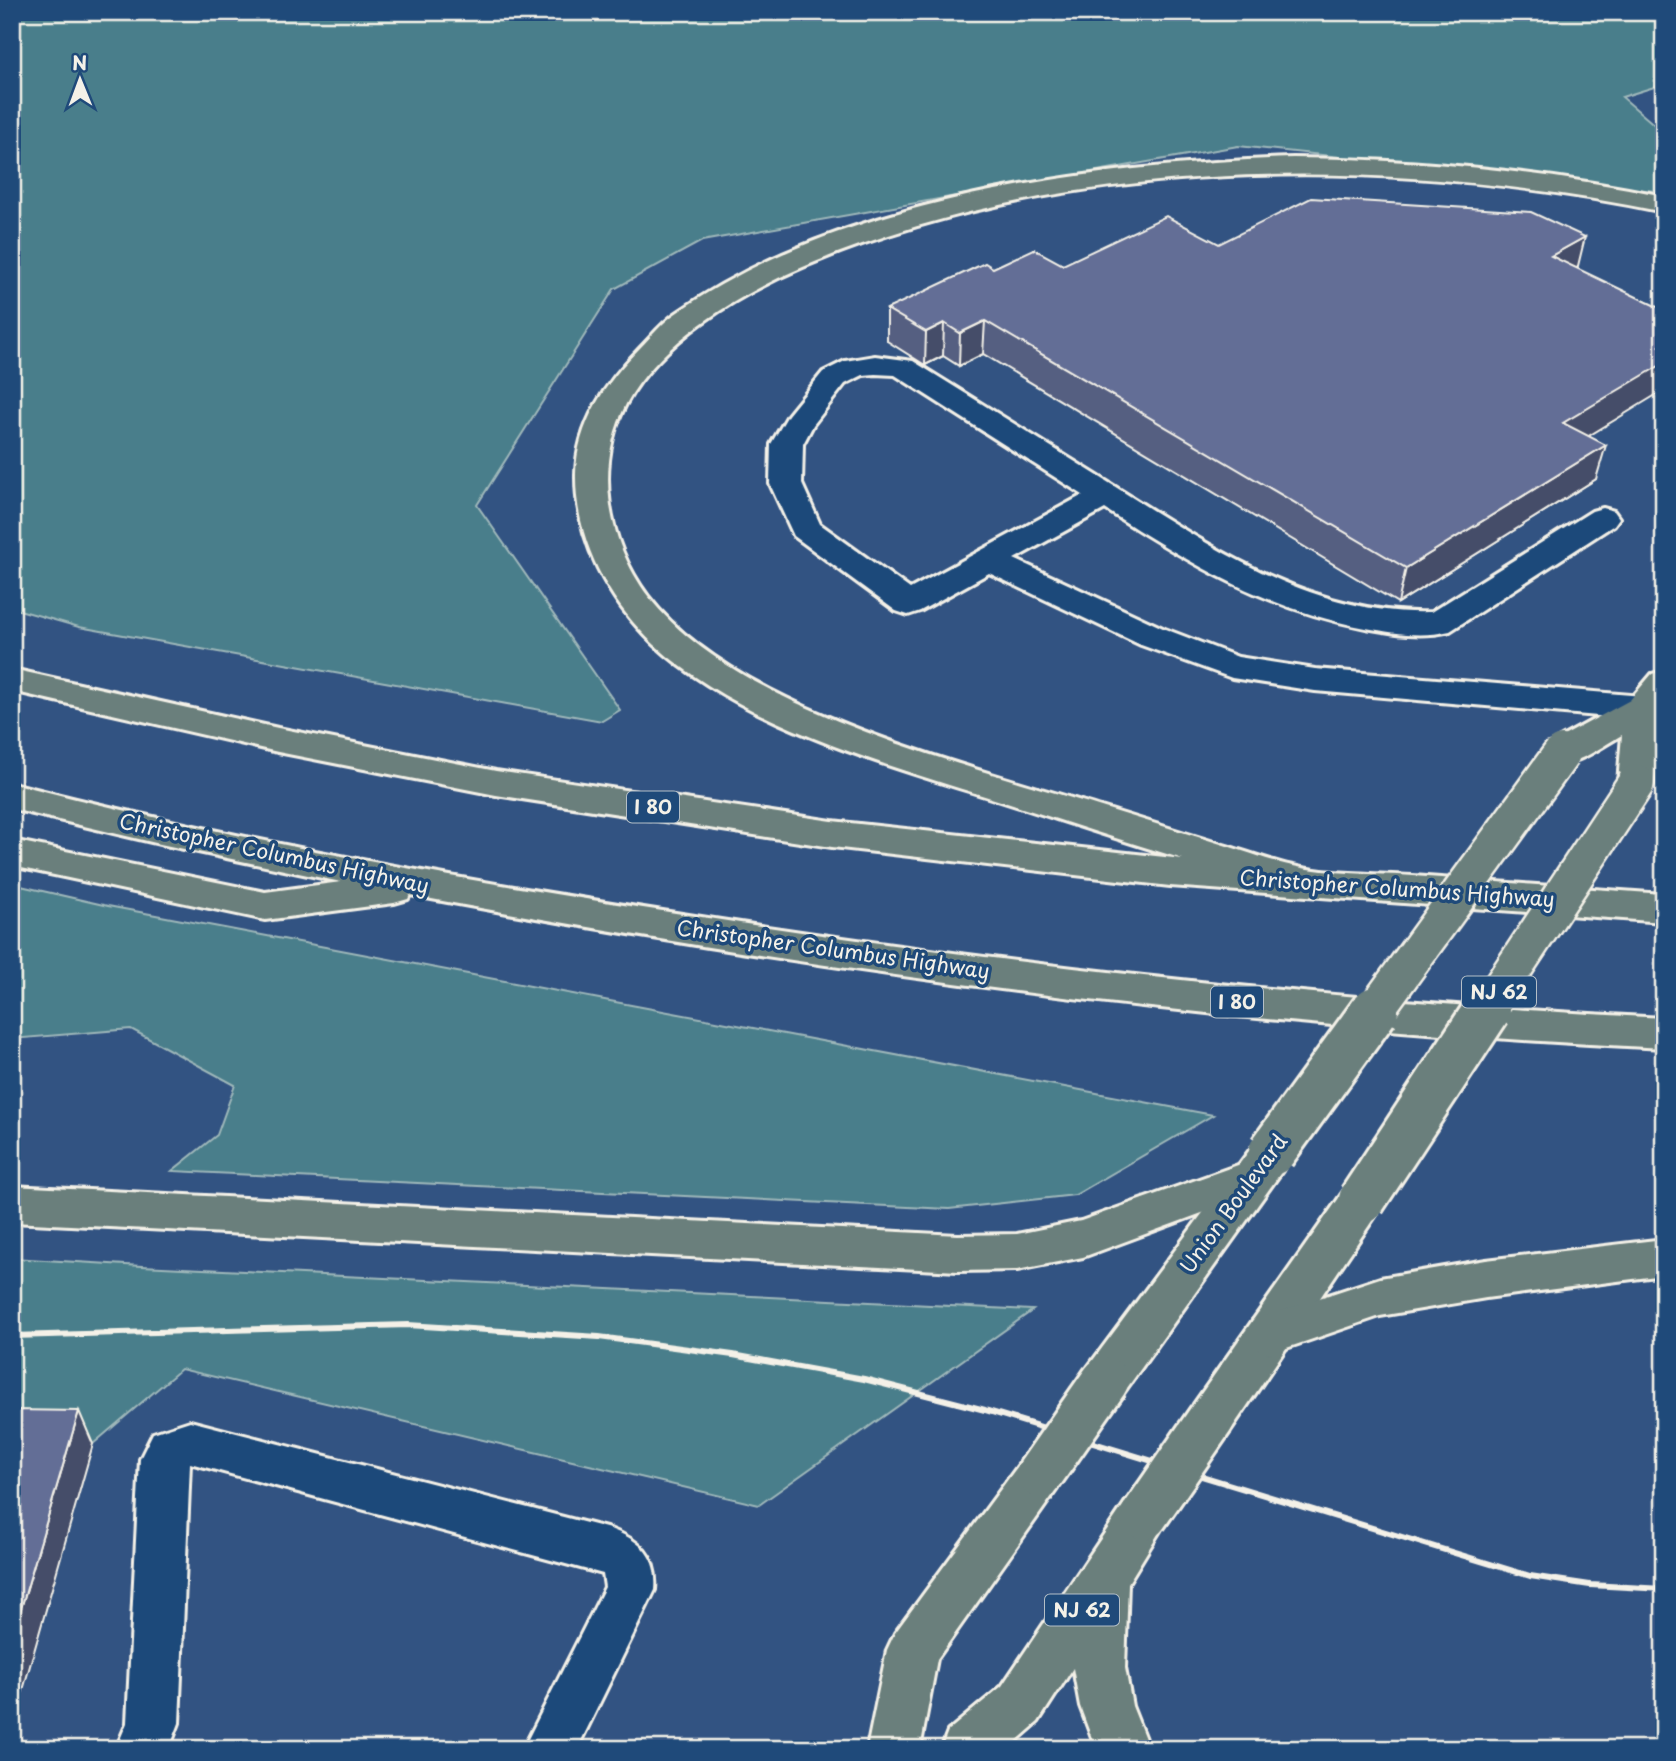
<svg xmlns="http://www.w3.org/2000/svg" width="1676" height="1761" viewBox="0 0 1676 1761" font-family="'Playpen Sans',sans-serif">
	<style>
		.green { fill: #4a7e8b; stroke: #9fb8ba; stroke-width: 2 }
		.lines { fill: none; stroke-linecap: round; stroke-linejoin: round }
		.minor-casing { stroke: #f4f1e8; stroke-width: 6 }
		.major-casing { stroke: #f4f1e8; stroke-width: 6 }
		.highway-casing { stroke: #f4f1e8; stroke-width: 6 }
		.minor { fill: #1f4a7a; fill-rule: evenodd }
		.major { fill: #6a7f7c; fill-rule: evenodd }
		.highway { fill: #6a7f7c; fill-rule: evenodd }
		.rail { stroke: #f4f1e8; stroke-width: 6 }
		.major-bridge-far1-casing { stroke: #f4f1e8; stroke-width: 41; stroke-linecap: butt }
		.major-bridge-casing { stroke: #f4f1e8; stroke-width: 52; stroke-linecap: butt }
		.major-bridge-far1 { stroke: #6a7f7c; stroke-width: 36 }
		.major-bridge { stroke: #6a7f7c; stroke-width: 46 }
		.wall { fill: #555f81; stroke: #f4f1e8; stroke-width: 2 }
		.shaded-wall { fill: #454d69; stroke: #f4f1e8; stroke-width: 2 }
		.building { fill: #636e96; stroke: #f4f1e8; stroke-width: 2 }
		.labels { text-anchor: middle; stroke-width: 7; stroke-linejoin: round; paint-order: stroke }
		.shield { fill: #1f4a7a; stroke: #b4bfc7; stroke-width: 2 }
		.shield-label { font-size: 19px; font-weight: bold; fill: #f4f1e8 }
		.street-label { font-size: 21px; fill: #f4f1e8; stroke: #1f4a7a }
	</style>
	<rect width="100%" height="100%" fill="#325382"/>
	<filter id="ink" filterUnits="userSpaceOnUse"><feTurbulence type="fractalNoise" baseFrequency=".0143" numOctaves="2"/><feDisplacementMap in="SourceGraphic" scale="14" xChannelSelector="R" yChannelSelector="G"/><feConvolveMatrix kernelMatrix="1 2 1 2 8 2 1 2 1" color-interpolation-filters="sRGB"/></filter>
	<g filter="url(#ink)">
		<g class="green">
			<polygon points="12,12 1664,12 1664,84 1622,97 1664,133 1664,192 1238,146 702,241 614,289 477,505 620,710 602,721 79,627 12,608"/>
			<polygon points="12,884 108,906 1213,1115 1075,1195 949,1209 172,1171 217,1135 235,1085 131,1029 12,1039"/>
			<polygon points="12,1258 142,1266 1033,1310 759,1505 181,1369 93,1444 12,1443"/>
		</g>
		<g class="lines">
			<g class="minor-casing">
				<g id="minor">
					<path d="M875,356L913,361C977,401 1042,441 1106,481C1205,543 1309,616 1431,612L1592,511L1603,508L1614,511L1619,518L1614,525L1450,631C1421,638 1394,633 1366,628C1266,609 1189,563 1105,509L1014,559L1165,629L1238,657L1315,669L1643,696L1656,700L1661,708L1656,716L1643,720L1315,691L1232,678L1141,645L989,573L920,611L908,615L896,611L794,536L770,484L771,444L788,415L823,372L845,361ZM875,374L895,375L1083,495L910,589L820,524L802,484L803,444L813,425L845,384L863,375Z"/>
					<path d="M190,1421L610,1529C639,1540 658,1555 655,1590L577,1749H523L605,1587L603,1574L190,1463L179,1723L169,1749H116L127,1723L140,1459L153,1433Z"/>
				</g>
			</g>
			<g class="major-casing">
				<g id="major">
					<path d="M1664,671V706L1661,710L1654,783L1649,792L1636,795L1623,792L1618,783L1622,735C1600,747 1575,769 1549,762L1544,753L1549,744L1630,700L1652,674Z"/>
					<polygon points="1267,1142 1282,1147 1289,1159 1282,1171 1122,1395 1105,1401 1088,1395 1082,1381 1088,1367 1252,1147"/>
					<polygon points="1362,1182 1378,1188 1384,1200 1378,1212 1228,1434 1211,1440 1194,1434 1187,1419 1194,1404 1346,1188"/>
					<polygon points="1040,1452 1057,1459 1064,1474 1057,1489 937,1659 920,1749 867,1749 887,1650 895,1633 1023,1459"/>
					<polygon points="1144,1494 1161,1500 1169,1516 1128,1583 1125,1668 1132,1706 1149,1749 1096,1749 1080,1706 1073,1668 1038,1722 1007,1749 941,1749 948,1731 1002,1686 1127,1500"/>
				</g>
			</g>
			<g class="highway-casing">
				<g id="highway">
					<path d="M1293,158C1418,159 1541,171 1664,196V212C1388,155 1065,155 803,267C739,294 660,341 626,404C594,466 607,541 648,596C734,709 966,765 1098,806C1140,819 1182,832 1224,845C1247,852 1270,861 1293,866C1331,875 1374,873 1413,876C1496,882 1580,888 1664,894V922L1170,886L832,847L496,795L278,752L12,691V669L278,728L496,771L832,821L1183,859C1114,838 1045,815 975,793C872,761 736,720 655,645C608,601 575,539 576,474C577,424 605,383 640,348C651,337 662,323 675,314C841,197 1094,165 1293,158Z"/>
					<path d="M12,783C245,843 483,884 721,920C1033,968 1348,1002 1664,1018V1048C1243,1028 823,973 410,895L408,899L394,903L265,920L12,866V840L265,892L341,882L160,844L12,809Z"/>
					<polygon points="1252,1160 1267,1165 1274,1177 1267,1189 1083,1257 1017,1270 958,1271 12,1222 12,1186 958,1235 1017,1234 1081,1221"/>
					<polygon points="1664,1239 1664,1275 1486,1298 1380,1316 1269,1354 1253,1348 1246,1334 1253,1320 1380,1278 1486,1260"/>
				</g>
			</g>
			<use href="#minor" class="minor"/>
			<use href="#major" class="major"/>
			<use href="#highway" class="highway"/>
			<polyline class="rail" points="12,1336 408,1325 599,1337 733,1355 864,1379 985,1410 1530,1576 1590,1585 1664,1589"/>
			<g class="major-bridge-far1-casing">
				<g id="major-bridge-far1">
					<polyline points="1374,1012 1562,753"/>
					<polyline points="1485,1012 1636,783"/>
				</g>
			</g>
			<g class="major-bridge-casing">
				<g id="major-bridge">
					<polyline points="1272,1152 1375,1010"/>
					<polyline points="1362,1200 1487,1010"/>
					<polyline points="1040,1474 1105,1381"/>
					<polyline points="1144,1516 1211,1419"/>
				</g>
			</g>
			<use href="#major-bridge-far1" class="major-bridge-far1"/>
			<use href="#major-bridge" class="major-bridge"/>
		</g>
		<polygon class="wall" points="1219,244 1577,269 1588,436 1596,479 1398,603 983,354 959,366 943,356 925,365 887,341 887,309 993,268 1063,265"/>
		<g class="shaded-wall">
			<polygon points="1585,237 1577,270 1551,256"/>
			<polygon points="985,321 983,354 959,366 960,333"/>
			<polygon points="944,323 943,356 925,365 926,332"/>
			<polygon points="1664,344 1664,390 1554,457 1563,423"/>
			<polygon points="1606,445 1596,479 1398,603 1406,568"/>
			<polygon points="79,1411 93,1444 12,1729 12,1639"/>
		</g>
		<g class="building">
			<polygon points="1311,198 1531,212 1585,237 1551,256 1664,310 1664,344 1660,346 1664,348 1664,363 1563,423 1606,445 1406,568 985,321 960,333 944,323 926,332 887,309 985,263 993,268 1034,249 1063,265 1166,216 1219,244"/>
			<polygon points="12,1410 79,1411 12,1639"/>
		</g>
	</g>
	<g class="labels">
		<g class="shield">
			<rect x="627" y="791.5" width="52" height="31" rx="5"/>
			<rect x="1462" y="976.5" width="74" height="31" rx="5"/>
			<rect x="1211" y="986.5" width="52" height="31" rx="5"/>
			<rect x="1045" y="1594.5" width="74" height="31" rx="5"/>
		</g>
		<g class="shield-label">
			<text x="653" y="814">I 80</text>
			<text x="1499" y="999">NJ 62</text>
			<text x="1237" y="1009">I 80</text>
			<text x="1082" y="1617">NJ 62</text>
		</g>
		<g class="street-label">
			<text transform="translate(274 854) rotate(12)" y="7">Christopher Columbus Highway</text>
			<text transform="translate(1397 889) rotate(4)" y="7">Christopher Columbus Highway</text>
			<text transform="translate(833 950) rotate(8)" y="7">Christopher Columbus Highway</text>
			<text transform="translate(1234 1204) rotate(-54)" y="7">Union Boulevard</text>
		</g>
	</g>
	<rect width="1676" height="1761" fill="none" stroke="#1f4a7a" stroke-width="42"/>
	<rect x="21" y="21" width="1634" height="1719" fill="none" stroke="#f4f1e8" stroke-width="2.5" filter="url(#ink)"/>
	<g transform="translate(80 80) rotate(359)" stroke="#1f4a7a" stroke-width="5" paint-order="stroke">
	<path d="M0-5L12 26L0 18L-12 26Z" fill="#f4f1e8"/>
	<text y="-10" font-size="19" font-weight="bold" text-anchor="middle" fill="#f4f1e8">N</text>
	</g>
</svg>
